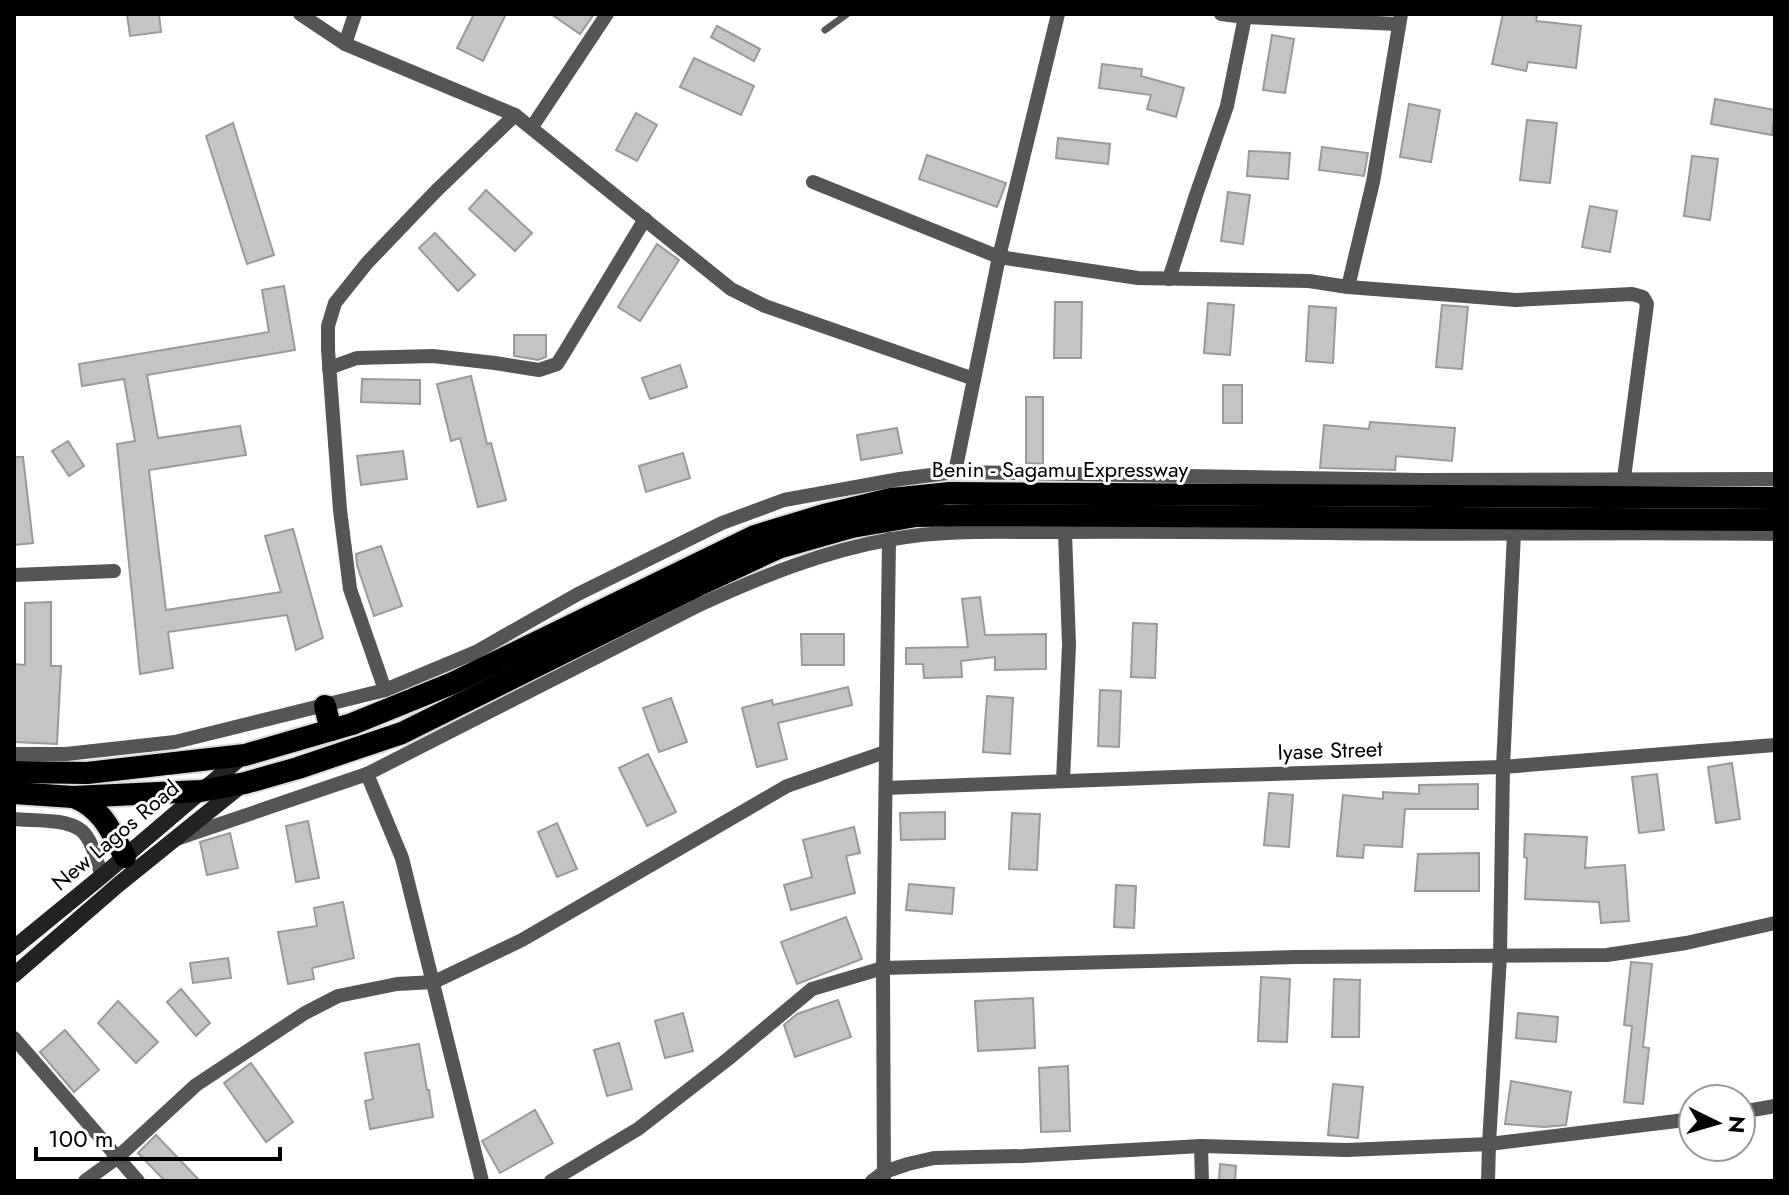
<svg xmlns="http://www.w3.org/2000/svg" width="1789" height="1195" viewBox="0 0 1789 1195" font-family="Jost,sans-serif">
	<style>
		.building { fill: #c4c4c4; stroke: #999; stroke-width: 2 }
		.lines { fill: none; stroke-linecap: round; stroke-linejoin: round }
		.trunk-casing { stroke: #dbdbdb; stroke-width: 26 }
		.service { stroke: #555; stroke-width: 7 }
		.minor { stroke: #555; stroke-width: 14 }
		.secondary { stroke: #222; stroke-width: 16 }
		.trunk { stroke: #000; stroke-width: 22 }
		.labels { text-anchor: middle; stroke-width: 6; stroke-linejoin: round; paint-order: stroke }
		.street-label { font-size: 22px; fill: #000; stroke: #fff }
	</style>
	<rect width="100%" height="100%" fill="#fff"/>
	<g class="building">
		<polygon points="127,14 159,14 161,32 130,36"/>
		<polygon points="474,14 506,14 483,61 457,48"/>
		<polygon points="551,14 594,14 580,34"/>
		<polygon points="1503,14 1530,14 1537,16 1536,21 1581,26 1576,68 1528,62 1526,71 1492,64"/>
		<polygon points="717,26 760,49 754,61 711,37"/>
		<polygon points="1272,35 1294,39 1285,93 1263,90"/>
		<polygon points="694,58 754,86 741,115 680,87"/>
		<polygon points="1102,64 1142,69 1141,76 1184,88 1176,117 1147,109 1151,95 1099,88"/>
		<polygon points="1715,99 1775,110 1772,135 1711,124"/>
		<polygon points="1409,104 1440,110 1431,162 1400,157"/>
		<polygon points="636,113 657,125 637,161 616,150"/>
		<polygon points="1527,120 1557,123 1550,183 1520,180"/>
		<polygon points="233,123 274,255 247,264 206,136"/>
		<polygon points="1058,138 1110,144 1108,164 1056,158"/>
		<polygon points="1322,147 1368,153 1364,176 1319,170"/>
		<polygon points="1249,151 1290,153 1288,179 1247,176"/>
		<polygon points="927,155 1006,183 997,207 919,179"/>
		<polygon points="1692,156 1718,159 1710,220 1684,216"/>
		<polygon points="486,190 532,233 515,251 469,209"/>
		<polygon points="1228,192 1250,195 1243,244 1221,241"/>
		<polygon points="1590,206 1617,211 1610,252 1582,247"/>
		<polygon points="435,233 475,275 458,291 419,248"/>
		<polygon points="657,244 679,260 640,321 618,307"/>
		<polygon points="284,286 295,350 147,375 158,438 240,426 246,455 149,470 166,610 281,592 265,536 293,529 323,638 296,650 287,615 168,632 173,668 140,674 117,444 135,441 124,379 82,386 79,364 269,332 262,290"/>
		<polygon points="1055,302 1082,302 1081,358 1054,358"/>
		<polygon points="1208,303 1234,305 1230,355 1204,353"/>
		<polygon points="1442,305 1468,307 1462,369 1436,367"/>
		<polygon points="1309,306 1336,308 1333,363 1306,361"/>
		<polygon points="514,335 546,335 546,357 538,360 514,356"/>
		<polygon points="680,365 687,387 650,399 642,378"/>
		<polygon points="471,376 487,444 491,443 506,500 478,507 460,438 451,441 437,384"/>
		<polygon points="362,379 420,380 420,404 361,402"/>
		<rect x="1223" y="385" width="19" height="38"/>
		<polygon points="1026,397 1043,397 1043,464 1026,463"/>
		<polygon points="1370,422 1455,428 1452,461 1396,456 1395,470 1320,468 1324,425 1369,429"/>
		<polygon points="897,428 902,453 861,460 857,435"/>
		<polygon points="68,441 84,466 69,476 52,451"/>
		<polygon points="403,451 407,479 361,485 357,456"/>
		<polygon points="683,453 690,478 646,492 639,466"/>
		<polygon points="14,457 23,457 33,543 14,545"/>
		<polygon points="381,546 402,606 374,616 357,565 356,554"/>
		<polygon points="980,597 985,635 1046,634 1046,669 995,670 995,657 961,661 962,677 924,678 923,664 906,664 906,648 968,647 962,599"/>
		<polygon points="51,602 51,666 61,666 57,744 14,742 15,664 25,665 25,603"/>
		<polygon points="1133,623 1157,624 1155,678 1131,677"/>
		<polygon points="801,634 844,634 844,665 802,665"/>
		<polygon points="848,687 852,705 778,723 787,759 757,767 742,708 772,700 773,705"/>
		<polygon points="1100,690 1121,691 1119,747 1098,746"/>
		<polygon points="987,696 1013,698 1010,754 983,752"/>
		<polygon points="671,698 687,742 659,752 643,708"/>
		<polygon points="648,754 676,812 647,826 619,768"/>
		<polygon points="1732,763 1740,819 1716,823 1708,767"/>
		<polygon points="1657,774 1664,830 1639,833 1632,777"/>
		<polygon points="1478,784 1478,809 1405,809 1402,847 1364,845 1363,858 1337,856 1343,795 1383,799 1383,792 1419,794 1419,785"/>
		<polygon points="1269,793 1293,795 1289,847 1264,845"/>
		<polygon points="945,812 945,839 901,840 900,813"/>
		<polygon points="1012,813 1040,814 1037,870 1009,869"/>
		<polygon points="308,821 319,878 296,882 286,826"/>
		<polygon points="557,823 577,869 557,877 538,832"/>
		<polygon points="854,827 860,853 846,856 855,893 791,910 784,885 812,877 803,840"/>
		<polygon points="230,833 238,868 207,875 200,842"/>
		<polygon points="1525,834 1587,837 1585,868 1625,865 1629,921 1601,923 1599,902 1525,899 1527,858 1524,857"/>
		<polygon points="1479,853 1479,891 1415,891 1418,854"/>
		<polygon points="909,884 954,888 952,914 906,910"/>
		<polygon points="1116,885 1136,886 1134,928 1114,927"/>
		<polygon points="343,902 354,958 312,968 314,979 288,984 278,932 317,926 314,908"/>
		<polygon points="846,917 862,959 797,984 781,942"/>
		<polygon points="228,958 231,978 193,983 190,963"/>
		<polygon points="1631,962 1652,964 1643,1047 1649,1048 1643,1104 1624,1102 1632,1026 1624,1025"/>
		<polygon points="1261,977 1290,979 1287,1042 1258,1041"/>
		<polygon points="1334,979 1360,980 1359,1037 1332,1037"/>
		<polygon points="181,989 210,1023 196,1036 167,1002"/>
		<polygon points="1033,998 1035,1048 978,1051 975,1001"/>
		<polygon points="838,1000 851,1037 795,1057 784,1025 797,1014"/>
		<polygon points="118,1001 158,1042 136,1063 98,1023"/>
		<polygon points="683,1013 693,1051 665,1058 655,1021"/>
		<polygon points="1518,1013 1558,1017 1556,1042 1516,1038"/>
		<polygon points="65,1030 99,1070 74,1092 40,1052"/>
		<polygon points="619,1043 632,1089 607,1096 594,1050"/>
		<polygon points="419,1044 427,1090 429,1090 433,1117 370,1129 365,1101 373,1099 365,1053"/>
		<polygon points="251,1063 293,1122 266,1142 224,1083"/>
		<polygon points="1068,1066 1070,1131 1041,1132 1039,1068"/>
		<polygon points="1511,1081 1571,1092 1566,1125 1544,1127 1505,1124"/>
		<polygon points="1333,1084 1363,1087 1358,1138 1328,1135"/>
		<polygon points="535,1110 553,1143 500,1173 482,1141"/>
		<polygon points="156,1135 200,1181 165,1181 138,1153"/>
		<polygon points="1220,1164 1236,1166 1235,1181 1219,1181"/>
	</g>
	<g class="lines">
		<g class="trunk-casing">
			<g id="trunk">
				<polyline points="325,706 331,730"/>
				<polyline points="14,772 87,773 245,755 352,724 453,683 755,536 824,515 891,499 950,493 1775,498"/>
				<polyline points="14,793 73,797 201,791 245,783 298,768 402,733 701,584 778,548 852,527 916,516 977,515 1775,520"/>
				<path d="M74,797C103,809 111,831 125,857"/>
			</g>
		</g>
		<polyline class="service" points="825,30 847,14"/>
		<g class="minor">
			<polyline points="300,14 345,44 515,115 731,289 765,306 974,379"/>
			<polyline points="1221,14 1245,17 1398,24"/>
			<polyline points="345,44 355,14"/>
			<polyline points="532,127 607,14"/>
			<polyline points="813,182 999,257 1138,278 1309,281 1348,287 1516,300 1632,294 1643,297 1647,304 1624,478"/>
			<polyline points="1169,279 1196,195 1227,106 1245,17"/>
			<polyline points="1348,287 1373,182 1401,14"/>
			<polyline points="329,368 357,358 433,356 495,363 539,370 557,364 564,353 645,219"/>
			<polyline points="955,472 999,257 1058,14"/>
			<polyline points="14,575 114,571"/>
			<polyline points="385,690 350,589 340,510 328,350 328,326 335,303 367,263 436,191 515,115"/>
			<polyline points="14,754 66,754 175,742 385,690 476,652 578,594 722,523 784,500 900,479 955,472 1420,480 1775,479"/>
			<polyline points="367,774 402,858 482,1181"/>
			<polyline points="1063,781 1069,645 1065,532"/>
			<polyline points="886,788 1201,776 1503,767 1775,745"/>
			<path d="M14,819C33,821 67,818 82,831C93,841 97,863 102,876"/>
			<path d="M179,838L367,774L699,605C763,576 823,551 893,539C942,530 994,532 1044,532C1138,531 1233,532 1328,533C1477,535 1626,532 1775,534"/>
			<polyline points="14,1038 138,1181"/>
			<polyline points="1741,1112 1775,1106"/>
			<polyline points="1201,1146 1202,1181"/>
			<polyline points="85,1181 118,1157 196,1085 305,1013 338,996 397,984 434,982 522,940 787,786 885,752"/>
			<polyline points="551,1181 638,1129 728,1059 812,989 883,968 1296,957 1607,955 1686,943 1775,923"/>
			<polyline points="872,1181 884,1172 908,1164 934,1158 1023,1156 1201,1146 1347,1150 1489,1144 1693,1119"/>
			<polyline points="884,1181 883,968 889,539"/>
			<polyline points="1488,1181 1489,1144 1500,956 1503,767 1514,533"/>
		</g>
		<g class="secondary">
			<polyline points="14,948 102,876 243,756"/>
			<polyline points="14,975 119,884 243,784"/>
		</g>
		<use href="#trunk" class="trunk"/>
	</g>
	<g class="labels">
		<g class="street-label">
			<text x="1060" y="477">Benin - Sagamu Expressway</text>
			<text transform="translate(1330 750) rotate(-2)" y="8">Iyase Street</text>
			<text transform="translate(115 835) rotate(-40)" y="8">New Lagos Road</text>
		</g>
	</g>
	<rect width="1789" height="1195" fill="none" stroke="#000000" stroke-width="32"/>
	<g transform="translate(1717 1123) rotate(95)"><circle r="38" fill="#ffffff" stroke="#999999" stroke-width="2"/>
	<path d="M0-6L14 30L0 20L-14 30Z" fill="#000000"/>
	<text y="-12" font-size="22" font-weight="bold" text-anchor="middle" fill="#000000">N</text>
	</g>
	<path d="M36 1147v12h244v-12" fill="none" stroke="#000000" stroke-width="4"/>
	<text x="48" y="1147" font-size="24" fill="#000000" stroke="#ffffff" stroke-width="6" paint-order="stroke">100 m</text>
</svg>
